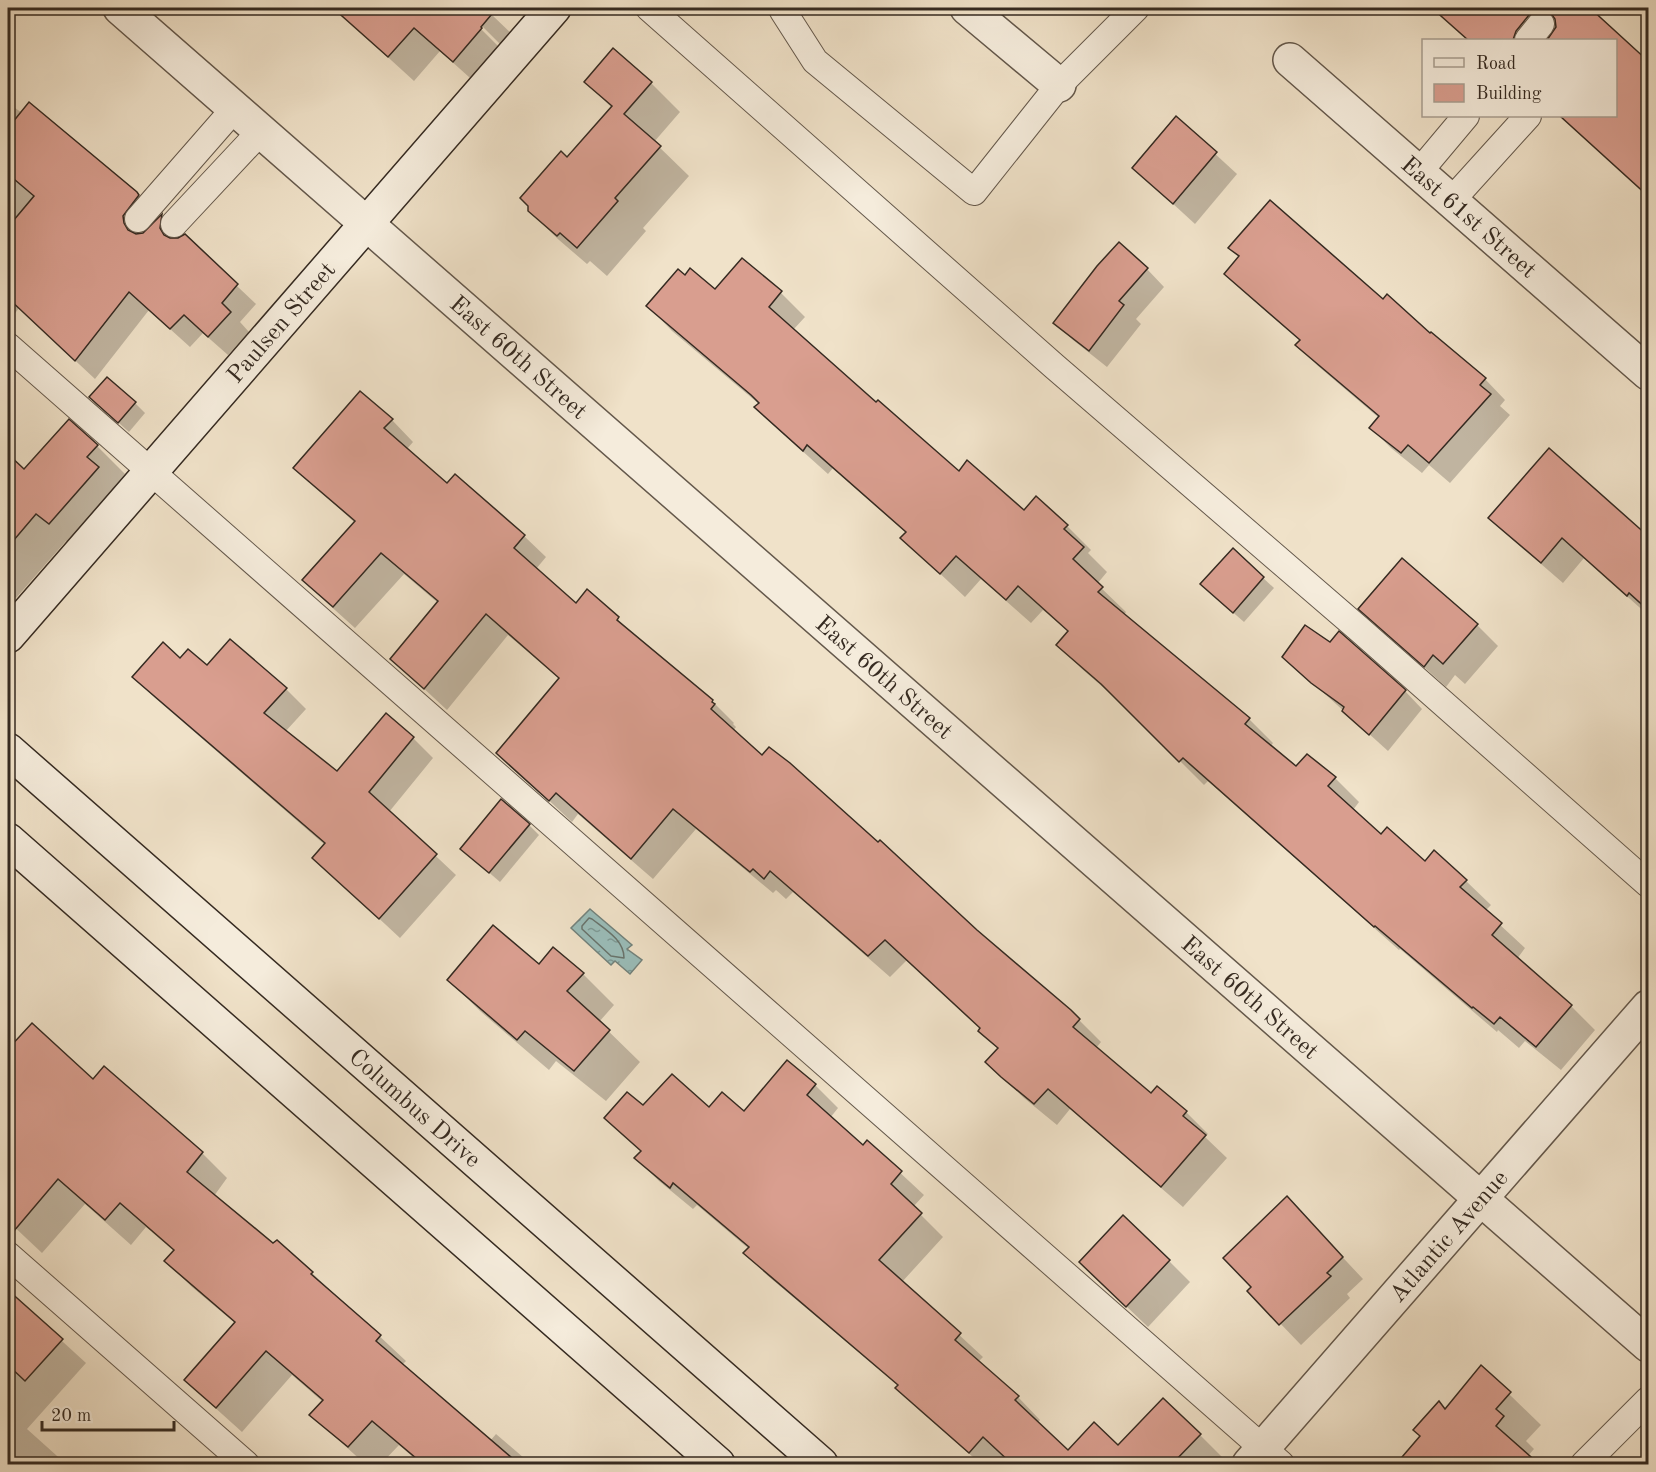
<svg xmlns="http://www.w3.org/2000/svg" width="1656" height="1472" viewBox="0 0 1656 1472" font-family="'Old Standard TT',serif">
	<style>
		.water { fill: url(#water-ripples); stroke: #72827c; stroke-width: 1.5 }
		.shadow { fill: #0003 }
		.lines { fill: none; stroke-linecap: round; stroke-linejoin: round }
		.shore { stroke: #68746d; stroke-width: 1.5 }
		.building { fill: #d99e8f; stroke: #352a21; stroke-width: 1.5 }
		.lane-casing { stroke: #64584b; stroke-width: 28 }
		.street-casing { stroke: #64584b; stroke-width: 36 }
		.secondary-casing { stroke: #352a21; stroke-width: 36 }
		.lane { stroke: #f5ecdc; stroke-width: 26 }
		.street { stroke: #f5ecdc; stroke-width: 33 }
		.secondary { stroke: #f5ecdc; stroke-width: 33 }
		.labels { text-anchor: middle; stroke-width: 5; stroke-linejoin: round; paint-order: stroke }
		.street-label { font-size: 24px; fill: #352a21; stroke: #f5ecdc }
	</style>
	<defs>
		<pattern id="water-ripples" width="26" height="14" patternUnits="userSpaceOnUse" patternTransform="scale(1.5)"><rect width="26" height="14" fill="#9abdb9"/><path d="M2 4q2-2 4 0t4 0M15 11q2-2 4 0t4 0" fill="none" stroke="#7e9a96"/></pattern>
	</defs>
	<rect width="100%" height="100%" fill="#f0e2c9"/>
	<filter id="stains"><feTurbulence type="fractalNoise" baseFrequency=".00333" numOctaves="4"/><feColorMatrix values="0 0 0 0 .2 0 0 0 0 .09 0 0 0 0 .02 0 0 0 .5 -.17"/></filter>
	<radialGradient id="worn" r=".72"><stop offset=".6" stop-color="#630" stop-opacity="0"/><stop offset="1" stop-color="#630" stop-opacity=".3"/></radialGradient>
	<polygon class="water" points="590,909 632,945 627,949 642,960 630,974 615,961 611,965 571,928"/>
	<g class="shadow">
		<polygon points="334,8 491,8 494,11 491,14 517,39 507,51 478,22 476,24 506,54 479,86 440,51 414,81"/>
		<polygon points="1446,8 1527,8 1534,14 1539,8 1588,8 1648,63 1648,196 1560,116 1616,116 1616,40 1468,40 1442,15 1447,9"/>
		<polygon points="586,82 651,83 680,112 654,142 689,176 643,228 646,231 607,276 590,261 587,264 559,240 529,211 567,159 612,108"/>
		<polygon points="8,103 136,193 157,215 145,230 147,232 162,216 180,235 179,239 184,236 256,304 240,322 249,332 228,355 203,333 190,347 149,310 95,379 19,308 10,320 8,318"/>
		<polygon points="1176,118 1237,174 1195,224 1134,168"/>
		<polygon points="1230,248 1383,301 1430,335 1431,334 1485,379 1505,400 1500,406 1510,415 1450,483 1429,465 1422,473 1391,448 1371,428 1379,418 1318,366 1297,345 1301,341 1226,274 1240,258"/>
		<polygon points="1147,269 1164,287 1136,319 1141,324 1107,367 1073,340 1055,322"/>
		<polygon points="685,277 716,291 781,293 805,317 793,330 876,404 959,473 1024,512 1067,526 1091,550 1088,553 1107,572 1097,584 1126,612 1124,615 1249,719 1273,743 1270,747 1296,768 1335,778 1359,802 1353,810 1381,836 1425,863 1435,852 1466,881 1491,905 1485,911 1525,948 1517,959 1571,1006 1595,1030 1561,1070 1525,1041 1519,1048 1498,1030 1497,1032 1400,949 1399,950 1208,781 1204,785 1128,709 1082,669 1058,645 1069,632 1043,610 1031,623 981,579 965,597 902,538 906,533 833,468 828,474 780,431 756,407 759,404 672,331 648,306"/>
		<polygon points="135,403 145,413 129,432 101,407"/>
		<polygon points="392,420 413,442 407,449 448,485 524,536 546,557 536,569 576,605 588,592 640,640 712,701 734,723 733,724 736,727 733,731 762,757 976,931 1070,1011 1101,1042 1096,1048 1152,1095 1186,1112 1208,1134 1205,1137 1227,1158 1183,1207 1070,1109 1057,1125 1024,1098 987,1062 998,1049 980,1031 981,1029 907,960 890,977 793,892 786,899 776,890 773,893 696,829 653,879 578,814 572,822 498,753 560,679 508,635 447,710 392,659 438,603 404,574 355,628 326,602 304,580 355,523 296,468"/>
		<polygon points="97,446 125,474 115,486 127,497 78,552 66,541 16,598 8,590 8,456 24,471"/>
		<polygon points="1549,450 1648,538 1648,615 1584,558 1563,583 1512,539 1491,518"/>
		<polygon points="1233,550 1274,588 1244,622 1213,595"/>
		<polygon points="1360,609 1477,625 1498,646 1465,684 1455,675 1446,687"/>
		<polygon points="1284,657 1405,691 1422,709 1388,751"/>
		<polygon points="180,660 286,689 306,709 285,732 337,773 413,738 433,758 389,812 456,875 400,938 314,858 325,845 154,697 134,677"/>
		<polygon points="529,825 539,835 500,882 462,849"/>
		<polygon points="539,966 583,974 614,1005 599,1022 640,1062 606,1101 556,1061 549,1070 480,1011 449,980"/>
		<polygon points="32,1025 93,1081 202,1153 227,1178 214,1196 273,1245 277,1242 312,1273 406,1361 402,1365 490,1441 496,1434 531,1464 421,1464 399,1445 381,1464 365,1464 311,1415 323,1402 292,1375 242,1432 212,1405 186,1380 236,1324 192,1287 166,1261 175,1252 146,1227 131,1245 85,1204 42,1253 8,1221 8,1189 44,1147 8,1113 8,1051"/>
		<polygon points="788,1062 815,1085 838,1108 830,1118 863,1147 867,1142 924,1195 913,1207 943,1237 902,1282 983,1357 978,1362 1018,1397 1040,1420 1037,1423 1068,1452 1118,1447 1200,1435 1223,1458 1216,1464 981,1464 920,1411 897,1388 899,1386 768,1276 745,1253 749,1249 697,1205 693,1209 659,1181 636,1158 642,1152 629,1140 643,1107 709,1109 744,1113"/>
		<polygon points="1648,1148 1648,1164 1641,1157"/>
		<polygon points="1287,1198 1363,1279 1347,1294 1350,1298 1301,1345 1249,1291 1253,1287"/>
		<polygon points="1169,1261 1190,1282 1148,1327 1102,1283"/>
		<polygon points="16,1299 86,1363 27,1429 66,1464 8,1464 8,1309"/>
		<polygon points="1481,1367 1541,1425 1526,1441 1534,1449 1527,1457 1535,1464 1398,1464"/>
	</g>
	<g class="lines">
		<path class="shore" d="M589,918L592,919C606,930 624,940 624,958L611,956L582,929V926Z"/>
	</g>
	<g class="building">
		<polygon points="333,8 497,8 481,27 482,28 453,62 414,28 388,57"/>
		<polygon points="1432,8 1590,8 1648,61 1648,196 1560,116 1616,116 1616,40 1547,40 1556,27 1555,19 1550,12 1543,9 1535,10 1529,15 1516,31 1513,40 1468,40"/>
		<polygon points="613,48 652,82 624,114 661,146 615,198 618,201 577,248 560,233 557,236 528,211 528,206 520,198 561,151 567,157 612,106 584,82"/>
		<polygon points="29,102 137,192 139,195 123,216 124,223 128,230 136,234 143,233 162,214 160,228 164,235 170,238 178,238 185,234 238,284 222,303 231,312 208,337 184,315 170,329 129,292 75,361 8,298 8,227 34,196 8,174 8,128"/>
		<polygon points="1176,116 1217,152 1173,204 1132,168"/>
		<polygon points="1270,200 1383,299 1387,294 1430,333 1431,332 1486,378 1480,385 1491,394 1429,463 1408,445 1401,453 1369,428 1379,416 1295,345 1300,340 1224,274 1239,256 1228,248"/>
		<polygon points="1119,242 1148,268 1119,301 1124,305 1089,351 1053,323 1097,266"/>
		<polygon points="742,258 782,291 769,307 876,402 878,400 959,471 967,460 1024,510 1036,496 1068,525 1064,529 1084,547 1073,559 1103,587 1098,592 1250,718 1245,724 1296,766 1307,754 1336,777 1328,786 1381,834 1387,827 1425,861 1434,850 1467,880 1460,887 1502,923 1492,935 1572,1005 1536,1047 1500,1017 1494,1024 1473,1007 1472,1008 1375,926 1374,927 1183,758 1179,762 1101,684 1056,645 1068,631 1018,586 1006,600 956,556 940,574 900,538 906,532 807,445 803,451 754,407 759,403 751,395 646,306 678,269 685,275 690,268 715,289"/>
		<polygon points="107,377 136,402 118,423 89,397"/>
		<polygon points="360,391 393,419 384,428 447,483 455,474 525,535 514,548 576,603 587,589 619,617 617,620 713,700 712,702 715,704 711,709 762,755 769,747 790,763 878,842 880,840 977,930 1071,1010 1080,1019 1073,1027 1151,1093 1157,1086 1187,1111 1183,1116 1206,1135 1161,1187 1048,1089 1034,1104 1001,1077 985,1062 998,1048 978,1031 980,1028 885,940 868,956 770,871 764,879 753,869 750,872 673,809 631,859 556,793 549,801 496,753 559,678 486,614 424,689 390,659 438,601 381,553 333,607 302,580 355,521 293,468"/>
		<polygon points="69,419 98,445 87,457 99,467 49,524 36,514 8,547 8,454 24,469"/>
		<polygon points="1549,448 1648,536 1648,610 1629,593 1627,596 1562,538 1541,563 1488,518"/>
		<polygon points="1233,548 1264,577 1233,613 1200,584"/>
		<polygon points="1402,558 1478,624 1443,664 1433,655 1424,667 1358,609"/>
		<polygon points="1305,625 1330,642 1339,631 1406,690 1369,735 1342,711 1344,707 1311,683 1282,657"/>
		<polygon points="230,639 287,688 264,713 337,771 386,713 414,737 369,792 437,854 379,919 312,858 325,843 132,677 163,642 180,658 188,649 207,665"/>
		<polygon points="501,799 530,824 489,873 460,849"/>
		<polygon points="493,925 539,964 553,947 584,973 567,991 610,1030 574,1071 525,1031 517,1040 447,980"/>
		<polygon points="32,1023 93,1079 104,1066 203,1152 187,1172 273,1243 277,1240 313,1272 311,1274 381,1335 376,1341 519,1464 423,1464 372,1421 348,1447 309,1415 323,1400 266,1351 216,1408 184,1380 235,1322 164,1261 174,1250 120,1203 105,1220 58,1179 8,1238 8,1049"/>
		<polygon points="787,1060 816,1084 807,1095 863,1145 867,1140 902,1171 891,1184 922,1213 879,1260 961,1333 955,1340 1019,1396 1015,1400 1068,1450 1094,1422 1118,1445 1163,1398 1201,1434 1172,1464 1012,1464 983,1437 969,1453 895,1388 898,1385 743,1253 749,1247 673,1183 670,1188 634,1158 641,1151 604,1118 627,1092 643,1105 672,1074 709,1107 722,1092 744,1111"/>
		<polygon points="1287,1196 1343,1257 1327,1273 1331,1276 1279,1325 1247,1291 1251,1287 1223,1258"/>
		<polygon points="1123,1215 1170,1260 1126,1307 1079,1262"/>
		<polygon points="8,1290 63,1339 25,1381 8,1365"/>
		<polygon points="1481,1365 1511,1392 1496,1409 1504,1416 1496,1426 1539,1464 1396,1464 1420,1436 1413,1430 1439,1401 1445,1409"/>
	</g>
	<g class="lines">
		<g class="lane-casing">
			<g id="lane">
				<polyline points="649,8 1054,366 1359,629 1648,884"/>
				<polyline points="785,8 783,11 815,61 974,192 1059,85 1136,8"/>
				<polyline points="1528,40 1541,24"/>
				<polyline points="1419,172 1466,116"/>
				<polyline points="1451,201 1528,116"/>
				<polyline points="138,219 235,108"/>
				<polyline points="174,224 261,131"/>
				<polyline points="8,346 1281,1464"/>
				<polyline points="8,1255 246,1464"/>
				<polyline points="1584,1464 1648,1400"/>
			</g>
		</g>
		<g class="street-casing">
			<g id="street">
				<path id="s1" d="M120,8L1648,1345"/>
				<polyline points="967,8 1059,85"/>
				<path id="s2" d="M1290,60L1648,373"/>
				<path id="s3" d="M1249,1464L1648,1007"/>
			</g>
		</g>
		<g class="secondary-casing">
			<g id="secondary">
				<path id="s4" d="M8,636L554,8"/>
				<path id="s5" d="M8,750L821,1464"/>
				<polyline points="8,840 718,1464"/>
			</g>
		</g>
		<use href="#lane" class="lane"/>
		<use href="#street" class="street"/>
		<use href="#secondary" class="secondary"/>
	</g>
	<g class="labels">
		<g class="street-label">
			<text dy="8" stroke="none"><textPath href="#s2" startOffset="238">East 61st Street</textPath></text>
			<text dy="8" stroke="none"><textPath href="#s4" startOffset="416">Paulsen Street</textPath></text>
			<text dy="8" stroke="none"><textPath href="#s1" startOffset="530">East 60th Street</textPath></text>
			<text dy="8" stroke="none"><textPath href="#s1" startOffset="1016">East 60th Street</textPath></text>
			<text dy="8" stroke="none"><textPath href="#s1" startOffset="1502">East 60th Street</textPath></text>
			<text dy="8" stroke="none"><textPath href="#s5" startOffset="542">Columbus Drive</textPath></text>
			<text dy="8" stroke="none"><textPath href="#s3" startOffset="303">Atlantic Avenue</textPath></text>
		</g>
	</g>
	<rect width="1656" height="1472" fill="none" stroke="#f0e2c9" stroke-width="30"/>
	<rect x="9" y="9" width="1638" height="1454" fill="none" stroke="#352a21" stroke-width="3"/>
	<rect x="15" y="15" width="1626" height="1442" fill="none" stroke="#352a21" stroke-width="1.5"/>
	<rect x="1422" y="39" width="195" height="78" fill="#f5ecdc" stroke="#a89e91" stroke-width="1.5"/>
	<rect x="1434" y="58" width="30" height="9" fill="#f5ecdc" stroke="#a89e91" stroke-width="1.5"/>
	<text x="1476" y="69" font-size="18" fill="#352a21">Road</text>
	<rect x="1434" y="84" width="30" height="18" fill="#d99e8f" stroke="#a89e91" stroke-width="1.5"/>
	<text x="1476" y="99" font-size="18" fill="#352a21">Building</text>
	<path d="M42 1421v9h132v-9" fill="none" stroke="#352a21" stroke-width="3"/>
	<text x="51" y="1421" font-size="18" fill="#352a21" stroke="#f5ecdc" stroke-width="4.5" paint-order="stroke">20 m</text>
	<rect width="100%" height="100%" filter="url(#stains)"/>
	<rect width="100%" height="100%" fill="url(#worn)"/>
</svg>
